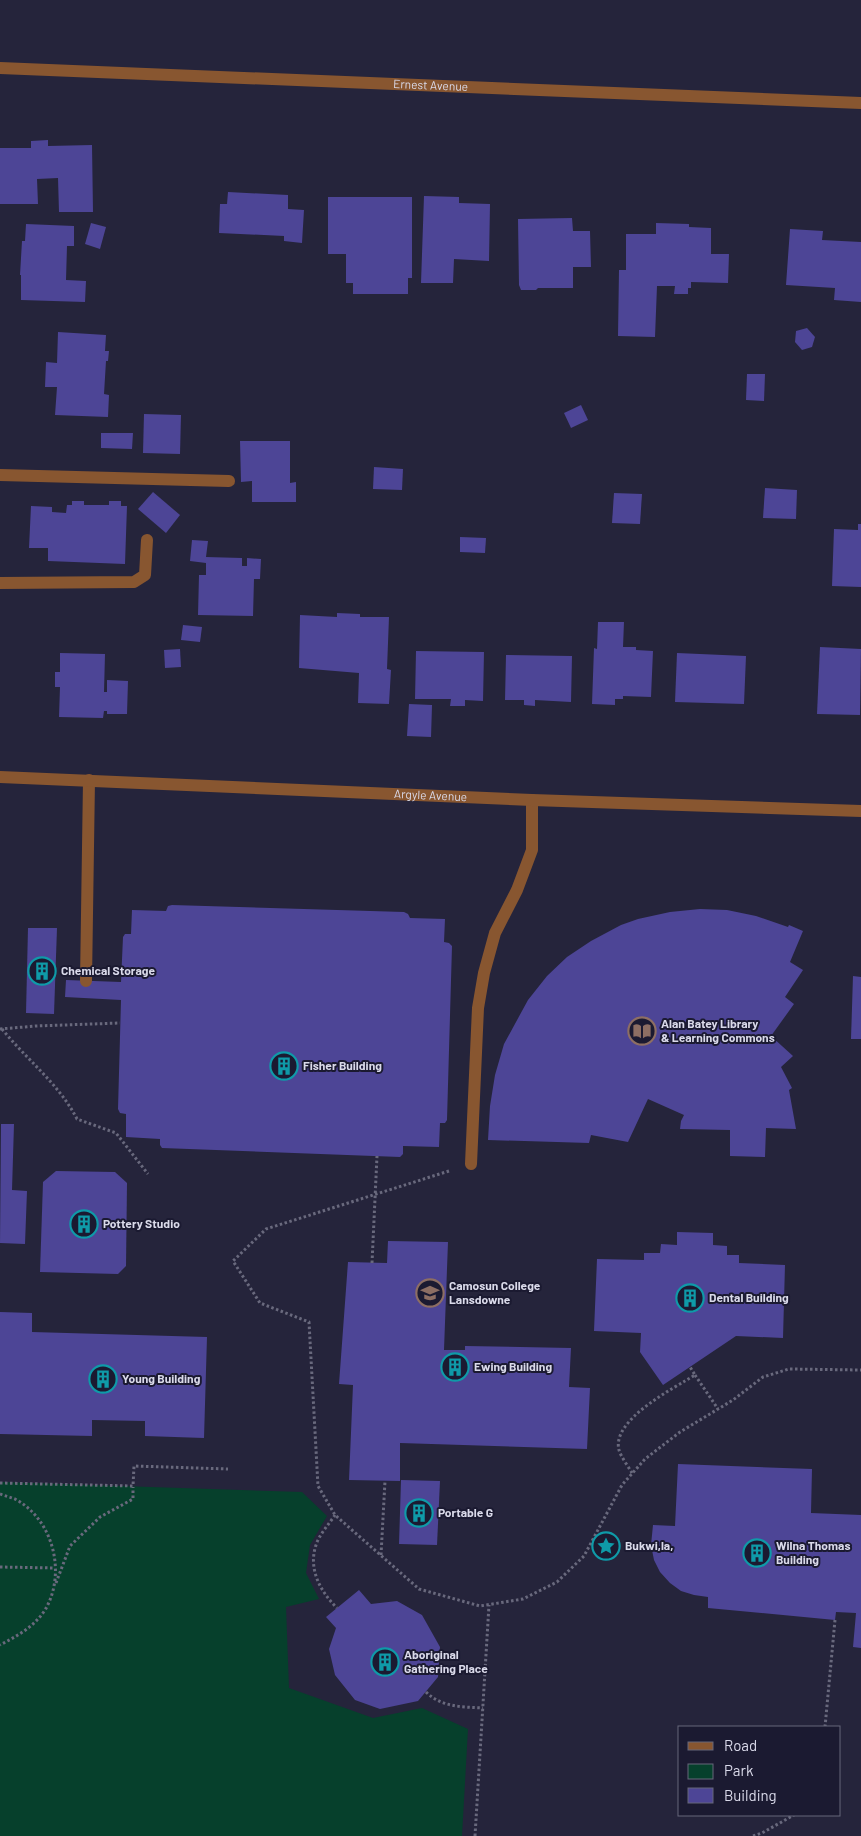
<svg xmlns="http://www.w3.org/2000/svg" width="861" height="1836" viewBox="0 0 861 1836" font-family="Barlow,sans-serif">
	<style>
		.green { fill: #06402c }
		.building { fill: #4d4596 }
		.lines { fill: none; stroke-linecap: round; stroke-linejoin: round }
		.path { stroke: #69697d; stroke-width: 3; stroke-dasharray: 2.5 2.5; stroke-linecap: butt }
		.lane { stroke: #885630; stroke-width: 12 }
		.street { stroke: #885630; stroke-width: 12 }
		.labels { text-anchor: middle; stroke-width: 4; stroke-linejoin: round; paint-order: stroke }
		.street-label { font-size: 12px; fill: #dadaea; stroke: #1b1a31 }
		.poi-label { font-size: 12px; font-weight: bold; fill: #dadaea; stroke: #1b1a31; text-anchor: start }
	</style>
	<rect width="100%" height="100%" fill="#25243b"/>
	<polygon class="green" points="0,1482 302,1492 327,1516 310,1545 306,1573 319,1599 286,1607 289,1688 373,1718 422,1708 468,1729 462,1836 0,1836"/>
	<g class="building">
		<polygon points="48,140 48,146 92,145 93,212 59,212 58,178 37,179 38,204 0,204 0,148 31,148 31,141"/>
		<polygon points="228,192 288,195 288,209 304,210 302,243 284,241 284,236 219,233 220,204 227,204"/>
		<polygon points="424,196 459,197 459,203 490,204 489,261 454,259 453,283 421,283"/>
		<polygon points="328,197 412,197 412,278 408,278 408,294 353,294 353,283 346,283 346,254 328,254"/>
		<polygon points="572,218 573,231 590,231 591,267 573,267 573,288 538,288 536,290 521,290 519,285 518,219"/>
		<polygon points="91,223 106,227 100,249 85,244"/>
		<polygon points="656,223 689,224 689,227 711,228 711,254 729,254 728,283 691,282 691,288 688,288 688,294 674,294 675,286 657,286 655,337 618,336 619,270 626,270 626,234 656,234"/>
		<polygon points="26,224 74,226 74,246 67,246 66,280 86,281 85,302 21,300 21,275 20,275 22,241 25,241"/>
		<polygon points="790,229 823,231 822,240 861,242 861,302 834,300 835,288 786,285"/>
		<polygon points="807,328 815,337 812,347 802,350 795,342 796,331"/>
		<polygon points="58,332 106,335 105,351 109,351 108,361 106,361 104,394 109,395 108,417 55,415 57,387 45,387 46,362 57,363"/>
		<polygon points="747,374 765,374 764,401 746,400"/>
		<polygon points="581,405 588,420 571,428 564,413"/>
		<polygon points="144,414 181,415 180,454 143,453"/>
		<polygon points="101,433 133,433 132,449 101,448"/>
		<polygon points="240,441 290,441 290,483 296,482 296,502 252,502 252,481 241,482"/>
		<polygon points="374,467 403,469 402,490 373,489"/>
		<polygon points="765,488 797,490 796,519 763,518"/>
		<polygon points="153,492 180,515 166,533 138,509"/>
		<polygon points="614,493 642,494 640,524 612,523"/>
		<polygon points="72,501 84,501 84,505 109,505 109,501 121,501 121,506 127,506 125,564 48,561 48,548 29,548 31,506 52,507 52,512 66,513 67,505 72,505"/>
		<polygon points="858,524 861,524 861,587 832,586 834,529 858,530"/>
		<polygon points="460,537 486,538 485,553 460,552"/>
		<polygon points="192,540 208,541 206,557 242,558 242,566 247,566 247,558 261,559 260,579 254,579 253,616 198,615 199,575 206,575 206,563 190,561"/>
		<polygon points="337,613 360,614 360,617 389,617 387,669 391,670 389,704 358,703 359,673 299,668 300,615 337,617"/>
		<polygon points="598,622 624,622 623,647 636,647 636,650 653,651 651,697 623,696 623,699 615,699 615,705 592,704 594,648 597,649"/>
		<polygon points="183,625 202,627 200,642 181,640"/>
		<polygon points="820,647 861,649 860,715 817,714"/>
		<polygon points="180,649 181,667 165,668 164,650"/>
		<polygon points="416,651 484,652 483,701 465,700 465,706 450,706 451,699 415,699"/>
		<polygon points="60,653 105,654 104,692 107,692 107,680 128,681 127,714 107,714 107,711 104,711 103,718 59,717 60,687 55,687 55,672 60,672"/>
		<polygon points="677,653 746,656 744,704 675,702"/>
		<polygon points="506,655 572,656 571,702 535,700 535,706 524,705 524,700 505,700"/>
		<polygon points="409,704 432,705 431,737 407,736"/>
		<polygon points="172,905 404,912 408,914 410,918 445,919 444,942 449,943 452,946 447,1120 445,1123 440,1123 439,1147 403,1146 403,1154 400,1157 162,1148 160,1145 160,1139 126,1137 126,1114 120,1113 118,1109 121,1000 65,997 66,980 121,982 123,937 125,934 131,934 132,910 166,911 168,906"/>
		<polygon points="700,909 727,910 756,916 788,927 789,925 803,931 790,962 803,970 785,997 794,1004 771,1036 793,1056 781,1067 792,1088 789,1090 796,1129 766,1128 765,1157 730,1156 730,1130 680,1129 681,1121 684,1115 648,1099 628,1142 591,1135 589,1143 488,1140 490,1106 495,1075 504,1044 528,1000 547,976 567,957 591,941 621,925 638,919 670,912"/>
		<polygon points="28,928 57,928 54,1014 26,1013"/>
		<polygon points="853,976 861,977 861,1039 851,1039"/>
		<polygon points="1,1124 14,1124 12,1190 27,1191 25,1244 0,1243"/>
		<polygon points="56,1171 115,1172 127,1183 126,1266 118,1274 40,1272 43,1182"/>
		<polygon points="677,1232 713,1233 713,1245 727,1246 727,1255 739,1255 739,1263 785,1265 783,1338 736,1336 663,1385 640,1352 641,1333 594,1331 597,1259 644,1260 644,1253 660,1253 661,1244 677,1245"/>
		<polygon points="388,1241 448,1242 444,1350 465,1350 465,1346 571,1348 569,1387 590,1388 587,1449 400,1443 400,1481 349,1480 353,1385 339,1384 348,1262 387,1263"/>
		<polygon points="0,1312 32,1313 32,1332 207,1337 204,1438 145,1436 145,1421 92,1420 92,1436 0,1434"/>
		<polygon points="678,1464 812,1469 811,1513 861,1515 861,1648 853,1647 856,1613 836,1612 835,1620 708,1608 708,1597 694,1595 681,1591 670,1583 660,1572 654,1560 651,1545 653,1525 675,1526"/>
		<polygon points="401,1480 440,1481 437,1545 399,1544"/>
		<polygon points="359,1590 371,1604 397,1601 422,1615 440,1647 438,1677 418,1701 380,1709 355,1700 335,1675 329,1649 336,1628 326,1617"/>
	</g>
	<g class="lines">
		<g class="path">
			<polyline points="0,1029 36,1026 120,1023"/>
			<path d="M2,1029C27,1060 59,1084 77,1119L116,1133L148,1174"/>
			<polyline points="449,1171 266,1229 233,1261 260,1303 309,1322 318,1486 335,1515 419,1589 480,1606 523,1599 557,1582 584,1556 622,1485 645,1459 680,1432 733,1400 763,1377 789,1369 861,1370"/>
			<polyline points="372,1263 377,1156"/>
			<polyline points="695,1375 718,1409"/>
			<path d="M632,1473C628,1466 621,1457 619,1450C611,1420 674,1388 695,1375L690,1367"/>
			<polyline points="0,1483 133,1486 134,1466 228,1469"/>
			<path d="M0,1494C5,1496 10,1497 15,1499C53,1519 67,1573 45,1610C34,1627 17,1636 0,1645"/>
			<path d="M335,1515C329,1524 319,1535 316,1545C308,1569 320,1591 337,1608"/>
			<polyline points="381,1555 385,1481"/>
			<polyline points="0,1567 55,1568"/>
			<polyline points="56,1583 70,1546 100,1517 133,1499 133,1487"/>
			<path d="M426,1692C441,1707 462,1707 483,1708"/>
			<polyline points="825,1727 835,1620"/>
			<polyline points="475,1836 489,1605"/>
			<polyline points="753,1836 762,1833 794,1815"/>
		</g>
		<g class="lane">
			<polyline points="0,475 229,481"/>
			<polyline points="0,583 134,582 145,575 147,540"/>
			<polyline points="86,981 89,780"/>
			<polyline points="471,1164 478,1008 484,973 495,933 517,890 532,850 532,800"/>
		</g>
		<g class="street">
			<path id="s1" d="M0,68L861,103"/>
			<path id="s2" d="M0,777L532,800L861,811"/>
		</g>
	</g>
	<defs>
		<g id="building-ring" transform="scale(1.4375)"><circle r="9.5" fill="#1b1a31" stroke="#0f9aa8" stroke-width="1.5"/><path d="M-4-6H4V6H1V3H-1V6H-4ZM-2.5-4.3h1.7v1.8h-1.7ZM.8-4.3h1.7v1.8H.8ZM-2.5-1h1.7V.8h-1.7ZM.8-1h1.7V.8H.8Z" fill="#0f9aa8"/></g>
		<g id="library-ring" transform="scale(1.4375)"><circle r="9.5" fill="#1b1a31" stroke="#8d6e63" stroke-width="1.5"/><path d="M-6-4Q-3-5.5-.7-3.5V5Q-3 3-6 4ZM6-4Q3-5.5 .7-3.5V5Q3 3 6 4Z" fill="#8d6e63"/></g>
		<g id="university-ring" transform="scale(1.4375)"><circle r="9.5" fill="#1b1a31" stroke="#8d6e63" stroke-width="1.5"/><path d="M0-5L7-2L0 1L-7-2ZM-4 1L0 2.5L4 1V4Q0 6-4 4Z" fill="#8d6e63"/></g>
		<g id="sight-ring" transform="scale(1.4375)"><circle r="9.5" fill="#1b1a31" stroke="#0f9aa8" stroke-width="1.5"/><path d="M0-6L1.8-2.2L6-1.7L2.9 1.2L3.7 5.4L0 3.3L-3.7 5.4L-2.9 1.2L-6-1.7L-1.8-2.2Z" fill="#0f9aa8"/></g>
	</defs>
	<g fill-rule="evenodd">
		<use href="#building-ring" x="42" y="971"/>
		<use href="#library-ring" x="642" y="1031"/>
		<use href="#building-ring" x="284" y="1066"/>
		<use href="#building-ring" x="84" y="1224"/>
		<use href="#university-ring" x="430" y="1293"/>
		<use href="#building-ring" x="690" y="1298"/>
		<use href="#building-ring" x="455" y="1367"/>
		<use href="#building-ring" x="103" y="1379"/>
		<use href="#building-ring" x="419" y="1513"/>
		<use href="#sight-ring" x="606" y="1546"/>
		<use href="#building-ring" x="757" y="1553"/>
		<use href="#building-ring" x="385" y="1662"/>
	</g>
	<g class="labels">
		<g class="street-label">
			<text dy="4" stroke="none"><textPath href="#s1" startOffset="431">Ernest Avenue</textPath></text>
			<text dy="4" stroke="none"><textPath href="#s2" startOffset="431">Argyle Avenue</textPath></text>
		</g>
		<g class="poi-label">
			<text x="61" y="975">Chemical Storage</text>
			<text x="661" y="1028">Alan Batey Library<tspan x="661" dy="14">&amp; Learning Commons</tspan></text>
			<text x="303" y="1070">Fisher Building</text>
			<text x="103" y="1228">Pottery Studio</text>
			<text x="449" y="1290">Camosun College<tspan x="449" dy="14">Lansdowne</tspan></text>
			<text x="709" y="1302">Dental Building</text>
			<text x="474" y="1371">Ewing Building</text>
			<text x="122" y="1383">Young Building</text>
			<text x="438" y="1517">Portable G</text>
			<text x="625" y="1550">Bukwi,la,</text>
			<text x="776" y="1550">Wilna Thomas<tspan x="776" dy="14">Building</tspan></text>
			<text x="404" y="1659">Aboriginal<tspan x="404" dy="14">Gathering Place</tspan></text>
		</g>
	</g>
	<rect x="678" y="1726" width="162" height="90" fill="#1b1a31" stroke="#67677b"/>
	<rect x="688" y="1742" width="25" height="8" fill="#885630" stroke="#67677b"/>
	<text x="724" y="1751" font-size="15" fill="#dadaea">Road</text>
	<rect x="688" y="1764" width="25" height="15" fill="#06402c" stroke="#67677b"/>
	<text x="724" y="1776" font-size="15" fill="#dadaea">Park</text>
	<rect x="688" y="1788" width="25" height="15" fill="#4d4596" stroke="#67677b"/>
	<text x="724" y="1801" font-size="15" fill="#dadaea">Building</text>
</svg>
